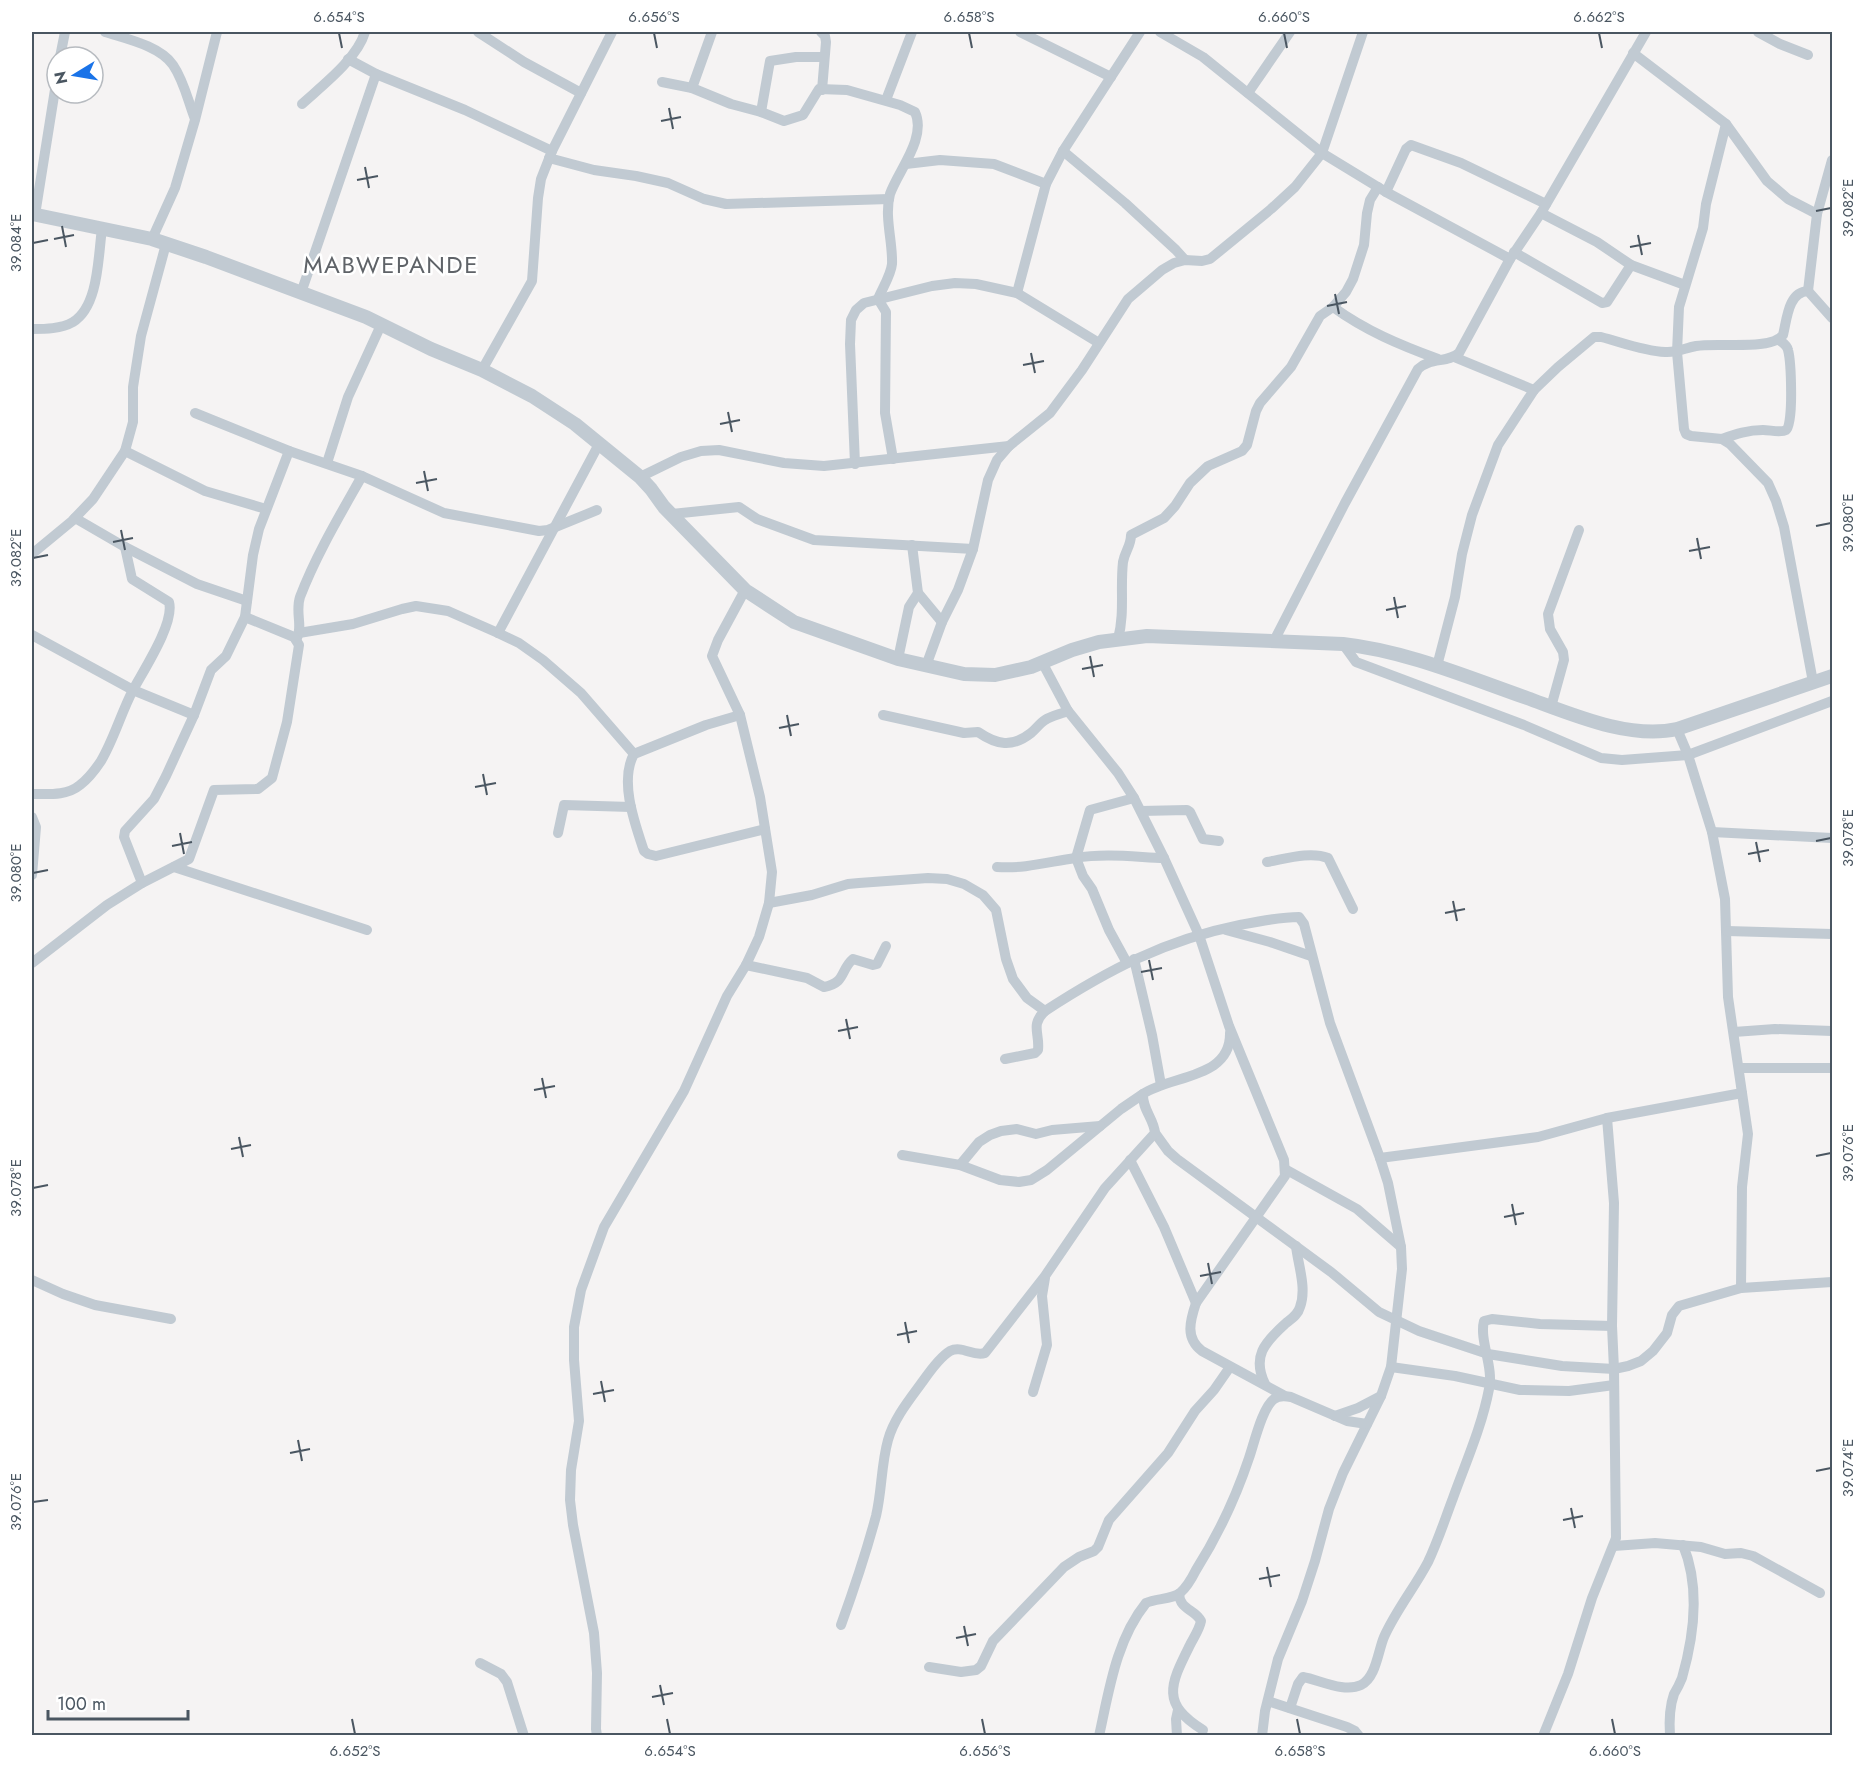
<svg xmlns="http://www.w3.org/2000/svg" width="1864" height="1767" viewBox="0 0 1864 1767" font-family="Jost,sans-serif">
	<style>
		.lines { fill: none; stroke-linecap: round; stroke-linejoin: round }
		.minor { stroke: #c1cad2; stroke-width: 10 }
		.tertiary { stroke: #c1cad2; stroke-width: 14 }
		.ticks { fill: none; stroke: #4a5661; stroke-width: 2 }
		.labels { text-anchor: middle; stroke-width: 5; stroke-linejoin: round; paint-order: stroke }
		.quarter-label { font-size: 24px; letter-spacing: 1.5px; fill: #5f6368; stroke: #fff }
		.neatline { fill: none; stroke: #4a5661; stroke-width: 2 }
		.ticks-label { font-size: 15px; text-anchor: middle; fill: #4a5661 }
	</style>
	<rect width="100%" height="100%" fill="#f5f3f3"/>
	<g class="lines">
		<g class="minor">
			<path d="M105,32C127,39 160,46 173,65C184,81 188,101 195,119"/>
			<polyline points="478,32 524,62 581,93"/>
			<polyline points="821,32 825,36 826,42 822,90"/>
			<polyline points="1020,32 1111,77"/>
			<polyline points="1160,32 1203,57 1322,153 1386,192 1510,259"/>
			<polyline points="1758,32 1780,44 1808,55"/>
			<polyline points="1633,53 1726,124 1767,181 1788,199 1817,214"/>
			<polyline points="60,57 65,32"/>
			<polyline points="348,59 376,74 465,110 552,151"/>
			<path d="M662,82L692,88L731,104L761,112L784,121L803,115L819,89L847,90L900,105L915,112C927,138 898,171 890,194C884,217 893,242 892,264C891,275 882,289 878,299L886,312L885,413L893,459"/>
			<polyline points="692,88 712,32"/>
			<polyline points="1248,93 1290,32"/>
			<polyline points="886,100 912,32"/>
			<path d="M302,104C323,85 357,59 365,32"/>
			<polyline points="761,112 770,61 796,57 824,57"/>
			<polyline points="1726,124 1706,204 1703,228 1679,307 1677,352 1684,429 1686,434 1691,436 1722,439 1730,444 1768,483 1776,501 1784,527 1813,682"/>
			<polyline points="1063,151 1125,203 1176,250 1185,260"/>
			<polyline points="549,158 594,170 636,176 668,183 704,199 726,204 889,199"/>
			<polyline points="906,164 940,160 994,164 1046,184"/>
			<polyline points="1386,192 1406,149 1411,145 1461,163 1546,204"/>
			<polyline points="1541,213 1597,242 1631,265 1685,285"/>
			<polyline points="35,215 57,77"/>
			<polyline points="152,239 175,188 195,120 217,32"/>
			<polyline points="1514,252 1602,303 1607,302 1631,265"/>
			<polyline points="1808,291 1817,214 1832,160"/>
			<polyline points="301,293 376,74"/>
			<polyline points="1017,293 1046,184 1063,151 1140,32"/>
			<path d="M1333,307C1366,331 1400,345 1438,359"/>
			<path d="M32,329C45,329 61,329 73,322C99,306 98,256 102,229"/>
			<polyline points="1454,357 1534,390"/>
			<polyline points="482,370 532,281 538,198 541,179 552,151 612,32"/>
			<polyline points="195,413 289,451 362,476 444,513 539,531 548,530 597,510"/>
			<path d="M1722,439C1736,434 1748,430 1763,430C1770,430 1781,433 1786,430C1794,424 1791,361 1788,350C1787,345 1783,343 1779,340"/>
			<polyline points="125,451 205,491 266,509"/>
			<polyline points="327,463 348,397 381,325"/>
			<polyline points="855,464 850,344 851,320 856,310 864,303 932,286 955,283 976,284 1017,293 1099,343"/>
			<polyline points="640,477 681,457 701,451 719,450 784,463 824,466 1009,446"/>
			<polyline points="672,514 739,507 757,519 814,540 973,549"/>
			<polyline points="75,518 125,547 197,584 247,601"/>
			<polyline points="32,554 72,521 93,499 125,451 133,422 133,387 141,336 166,244"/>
			<polyline points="918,593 942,622"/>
			<polyline points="299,633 353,624 402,609 416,606 448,611 498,633 519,643 543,660 581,693 634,754"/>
			<polyline points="498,633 599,444"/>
			<polyline points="32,635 133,690 194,715"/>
			<path d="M297,638C303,626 295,612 300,597C316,555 340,515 362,476"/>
			<path d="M1118,639C1125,613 1120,588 1123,562C1125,551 1131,546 1131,535L1164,518L1175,506L1190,483L1208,466L1242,451L1247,445L1256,411L1260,403L1291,367L1320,316L1333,307L1346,292L1353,279L1364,245L1367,213L1370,200L1378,187"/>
			<path d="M1274,641L1345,503L1418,369C1430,357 1448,363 1459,353L1510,259L1541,213L1646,32"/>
			<polyline points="1343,644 1356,662 1524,725 1601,758 1622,760 1688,755 1832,701"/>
			<polyline points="898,659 909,607 918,593 912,545"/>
			<path d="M1042,662L1068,711L1118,773L1134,798L1164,858L1199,935L1229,1026L1284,1160L1285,1176L1196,1303C1190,1321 1185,1338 1202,1351L1283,1395"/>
			<polyline points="926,666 942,622 958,590 973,549 988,480 997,460 1009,446 1050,413 1082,370 1128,299 1162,270 1174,263 1185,260 1202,261 1210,259 1271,209 1295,187 1322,153 1363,32"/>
			<path d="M1437,666L1455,597L1462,554L1472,515L1498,445L1534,390L1558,367L1594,337H1601C1621,342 1643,351 1665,352C1677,353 1685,348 1696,346C1717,342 1771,351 1783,335C1787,319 1788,292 1808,291L1832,318"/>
			<polyline points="1551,707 1564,660 1563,652 1550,629 1548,614 1579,530"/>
			<path d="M740,715L706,725L634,754C619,781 635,824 644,851L648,854L656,856L765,829"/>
			<path d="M883,715L964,733L978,732C997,745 1012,748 1031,733C1036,729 1040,723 1045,720C1051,716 1061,714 1068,711"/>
			<polyline points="1677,729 1688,755 1712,832 1725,899 1728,997 1748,1134 1742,1187 1741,1288"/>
			<path d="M32,794C48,794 67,796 80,785C88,779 95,770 101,761C114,739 121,713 133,690C143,671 175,623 169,602L132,579L125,547"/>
			<polyline points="1141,811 1187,810 1190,812 1203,839 1219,841"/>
			<polyline points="32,817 36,827 32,875"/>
			<polyline points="1712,832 1832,838"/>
			<polyline points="558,833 564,805 631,807"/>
			<path d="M1267,862C1285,859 1310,851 1328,858L1353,909"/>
			<polyline points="174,867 367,930"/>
			<path d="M997,867C1024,869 1048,862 1075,858C1105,853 1135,857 1164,858"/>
			<polyline points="142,883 124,837 125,831 154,799 166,776 194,715 211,670 226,656 245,617 253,555 259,529 289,451"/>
			<polyline points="769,903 812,895 848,884 859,883 928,878 947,879 964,884 983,895 996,910 1006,959 1013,979 1027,998 1045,1011"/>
			<polyline points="1226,930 1270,942 1311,956"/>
			<polyline points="1727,931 1832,934"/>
			<polyline points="1134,959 1152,1035 1161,1085"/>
			<polyline points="32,963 107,905 142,883 189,859 214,790 258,789 272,778 287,722 299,645 294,637 245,617"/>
			<polyline points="1127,963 1109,930 1092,889 1083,876 1076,858 1090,810 1134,798"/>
			<path d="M746,965L807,978L824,987C846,983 840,970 853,959L873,965L877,964L886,946"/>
			<polyline points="1734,1032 1775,1029 1832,1031"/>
			<path d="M1005,1059L1035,1053L1038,1050C1040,1033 1030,1025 1045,1011C1108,970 1165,940 1240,925C1260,921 1279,917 1299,917L1304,924L1330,1023L1380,1158L1388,1183L1401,1247L1402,1269L1391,1367L1381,1396L1343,1473L1329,1509L1315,1561L1302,1601L1278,1659L1265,1711L1262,1736"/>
			<polyline points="1740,1068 1832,1068"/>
			<polyline points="1155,1133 1168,1151 1177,1159 1331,1272 1379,1312 1419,1331 1488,1354 1562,1366 1614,1369 1628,1366 1641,1361 1653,1351 1667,1333 1672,1315 1679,1306 1741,1288 1832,1282"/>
			<polyline points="902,1155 960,1165 1000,1180 1019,1182 1031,1180 1047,1170 1121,1109 1143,1094"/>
			<polyline points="1380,1158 1538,1137 1607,1118 1742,1093"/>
			<polyline points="1130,1160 1164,1227 1196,1303"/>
			<polyline points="960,1165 979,1142 990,1135 1001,1131 1017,1129 1036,1134 1052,1130 1100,1126"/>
			<polyline points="1285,1169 1357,1209 1401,1247"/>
			<polyline points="32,1280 63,1294 95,1305 171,1319"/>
			<polyline points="1391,1367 1455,1376 1520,1390 1569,1391 1614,1385"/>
			<path d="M1265,1384C1252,1357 1264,1343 1285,1324C1291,1319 1298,1315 1300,1307C1307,1288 1298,1265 1296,1246"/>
			<polyline points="1033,1392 1047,1345 1042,1296 1045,1278"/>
			<polyline points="1335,1416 1358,1408 1381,1396"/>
			<polyline points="1614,1546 1655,1543 1701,1547 1725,1554 1741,1553 1753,1556 1820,1593"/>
			<path d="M1179,1594C1180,1610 1195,1609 1201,1621C1199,1631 1193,1638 1189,1647C1170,1685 1161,1704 1203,1730"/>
			<path d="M841,1625C854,1589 866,1553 876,1516C882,1491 881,1465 888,1440C894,1418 910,1399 923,1381C930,1371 940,1357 950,1351C962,1345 973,1357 985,1353L1045,1276L1105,1188L1155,1133C1154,1119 1142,1109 1143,1094C1171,1075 1231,1079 1230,1033"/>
			<polyline points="480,1663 501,1674 507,1682 524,1736"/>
			<polyline points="929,1667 961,1672 976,1670 981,1666 993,1641 1064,1567 1079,1557 1094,1551 1098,1547 1109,1520 1168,1453 1195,1411 1214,1390 1230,1367"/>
			<polyline points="1268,1701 1347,1727 1355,1731 1359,1736"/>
			<path d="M1290,1708L1298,1684L1303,1677C1320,1680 1344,1693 1361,1685C1376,1678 1378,1651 1384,1637C1396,1610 1415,1587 1428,1562C1438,1541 1445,1519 1453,1498C1466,1462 1482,1426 1489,1389C1494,1367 1479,1340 1484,1321L1492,1319L1540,1324L1612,1326"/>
			<polyline points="597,1736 596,1729 597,1673 594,1633 573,1525 570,1500 571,1470 579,1421 574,1360 574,1327 581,1290 604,1227 684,1091 727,996 746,965 759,937 769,903 772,872 760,797 740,715 712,656 718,640 745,590"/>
			<path d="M1099,1736C1109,1691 1116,1640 1146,1603C1156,1598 1171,1600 1180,1593C1187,1587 1192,1578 1196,1570C1218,1535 1236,1497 1249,1458C1254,1444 1262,1408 1274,1399C1279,1395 1285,1396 1291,1397L1347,1421L1367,1424"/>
			<polyline points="1177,1736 1176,1719 1178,1710"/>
			<polyline points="1543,1736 1568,1674 1592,1598 1616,1538 1614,1369 1612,1326 1614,1203 1607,1118"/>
			<path d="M1670,1736C1669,1721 1669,1708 1674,1694C1677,1689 1680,1683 1682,1678C1694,1636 1700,1586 1683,1545"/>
		</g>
		<path class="tertiary" d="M32,214L152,239L206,257L366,317L431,349L482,370L532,396L575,424L640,477L651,489L664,507L745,590L794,622L898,659L964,674L995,675L1031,667L1072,650L1099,642L1147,636L1343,644C1406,651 1467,677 1527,698C1571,714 1630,740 1677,729L1832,676"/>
	</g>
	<path class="ticks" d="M339,33L342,48M654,33L657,48M969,33L972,48M1284,33L1287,48M1599,33L1602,48M669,108L673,129M661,121L681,117M365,167L369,188M357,180L378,176M1816,211L1831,208M62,226L66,247M1638,235L1642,255M54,239L74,235M33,243L48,240M1630,247L1651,243M1335,294L1339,314M1327,306L1347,302M1031,353L1035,373M1023,365L1044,361M728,412L732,432M720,424L740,420M424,471L428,491M416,483L437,479M1816,526L1831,523M121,530L125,550M1697,538L1701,559M113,542L133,538M1689,551L1710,547M33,558L48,555M1394,597L1398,618M1386,610L1406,606M1090,656L1094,677M1082,669L1103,665M787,715L791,736M779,728L799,724M483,774L487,795M475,787L496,783M180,833L184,854M1816,841L1831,838M1756,842L1760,862M172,846L192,842M1748,854L1769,850M33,873L48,870M1453,901L1457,921M1445,913L1465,909M1149,960L1153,980M1141,972L1162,968M846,1019L850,1039M838,1031L858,1027M542,1078L546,1098M534,1090L555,1086M239,1137L243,1157M231,1149L251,1145M1816,1156L1831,1153M33,1188L48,1185M1512,1204L1516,1225M1504,1217L1524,1213M1208,1263L1212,1284M1200,1276L1221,1272M905,1322L909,1343M897,1335L917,1331M601,1381L605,1402M593,1394L614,1390M298,1440L302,1461M290,1453L310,1449M1816,1471L1831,1468M33,1502L48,1500M1571,1508L1575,1528M1563,1520L1583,1516M1267,1567L1271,1587M1259,1579L1280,1575M964,1626L968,1646M956,1638L976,1634M660,1685L664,1705M652,1697L673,1693M352,1719L355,1734M667,1719L670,1734M982,1719L985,1734M1297,1719L1300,1734M1612,1719L1615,1734"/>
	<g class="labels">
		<g class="quarter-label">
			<text x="391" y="273">MABWEPANDE</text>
		</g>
	</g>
	<rect width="1864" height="1767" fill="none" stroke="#ffffff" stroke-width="66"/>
	<g transform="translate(75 75) rotate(259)"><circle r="28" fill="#ffffff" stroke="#b7bbc0" stroke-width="1.5"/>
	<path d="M0-4.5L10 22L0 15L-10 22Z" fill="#1a73e8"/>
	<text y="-9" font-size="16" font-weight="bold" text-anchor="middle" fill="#4a5661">N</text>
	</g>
	<path d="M48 1710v9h140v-9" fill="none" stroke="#4a5661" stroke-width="3"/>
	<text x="57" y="1710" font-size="18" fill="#4a5661" stroke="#ffffff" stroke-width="4.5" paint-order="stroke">100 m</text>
	<rect x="33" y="33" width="1798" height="1701" class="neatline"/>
	<g class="ticks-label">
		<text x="339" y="22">6.654°S</text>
		<text x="654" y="22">6.656°S</text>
		<text x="969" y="22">6.658°S</text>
		<text x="1284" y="22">6.660°S</text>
		<text x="1599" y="22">6.662°S</text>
		<text transform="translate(1848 208) rotate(-90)" y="5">39.082°E</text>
		<text transform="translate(16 243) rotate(-90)" y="5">39.084°E</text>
		<text transform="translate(1848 523) rotate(-90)" y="5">39.080°E</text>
		<text transform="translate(16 558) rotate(-90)" y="5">39.082°E</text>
		<text transform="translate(1848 838) rotate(-90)" y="5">39.078°E</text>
		<text transform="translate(16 873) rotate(-90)" y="5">39.080°E</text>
		<text transform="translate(1848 1153) rotate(-90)" y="5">39.076°E</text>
		<text transform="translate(16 1188) rotate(-90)" y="5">39.078°E</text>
		<text transform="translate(1848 1468) rotate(-90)" y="5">39.074°E</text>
		<text transform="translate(16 1502) rotate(-90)" y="5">39.076°E</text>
		<text x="355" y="1756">6.652°S</text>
		<text x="670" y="1756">6.654°S</text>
		<text x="985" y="1756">6.656°S</text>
		<text x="1300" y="1756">6.658°S</text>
		<text x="1615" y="1756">6.660°S</text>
	</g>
</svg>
